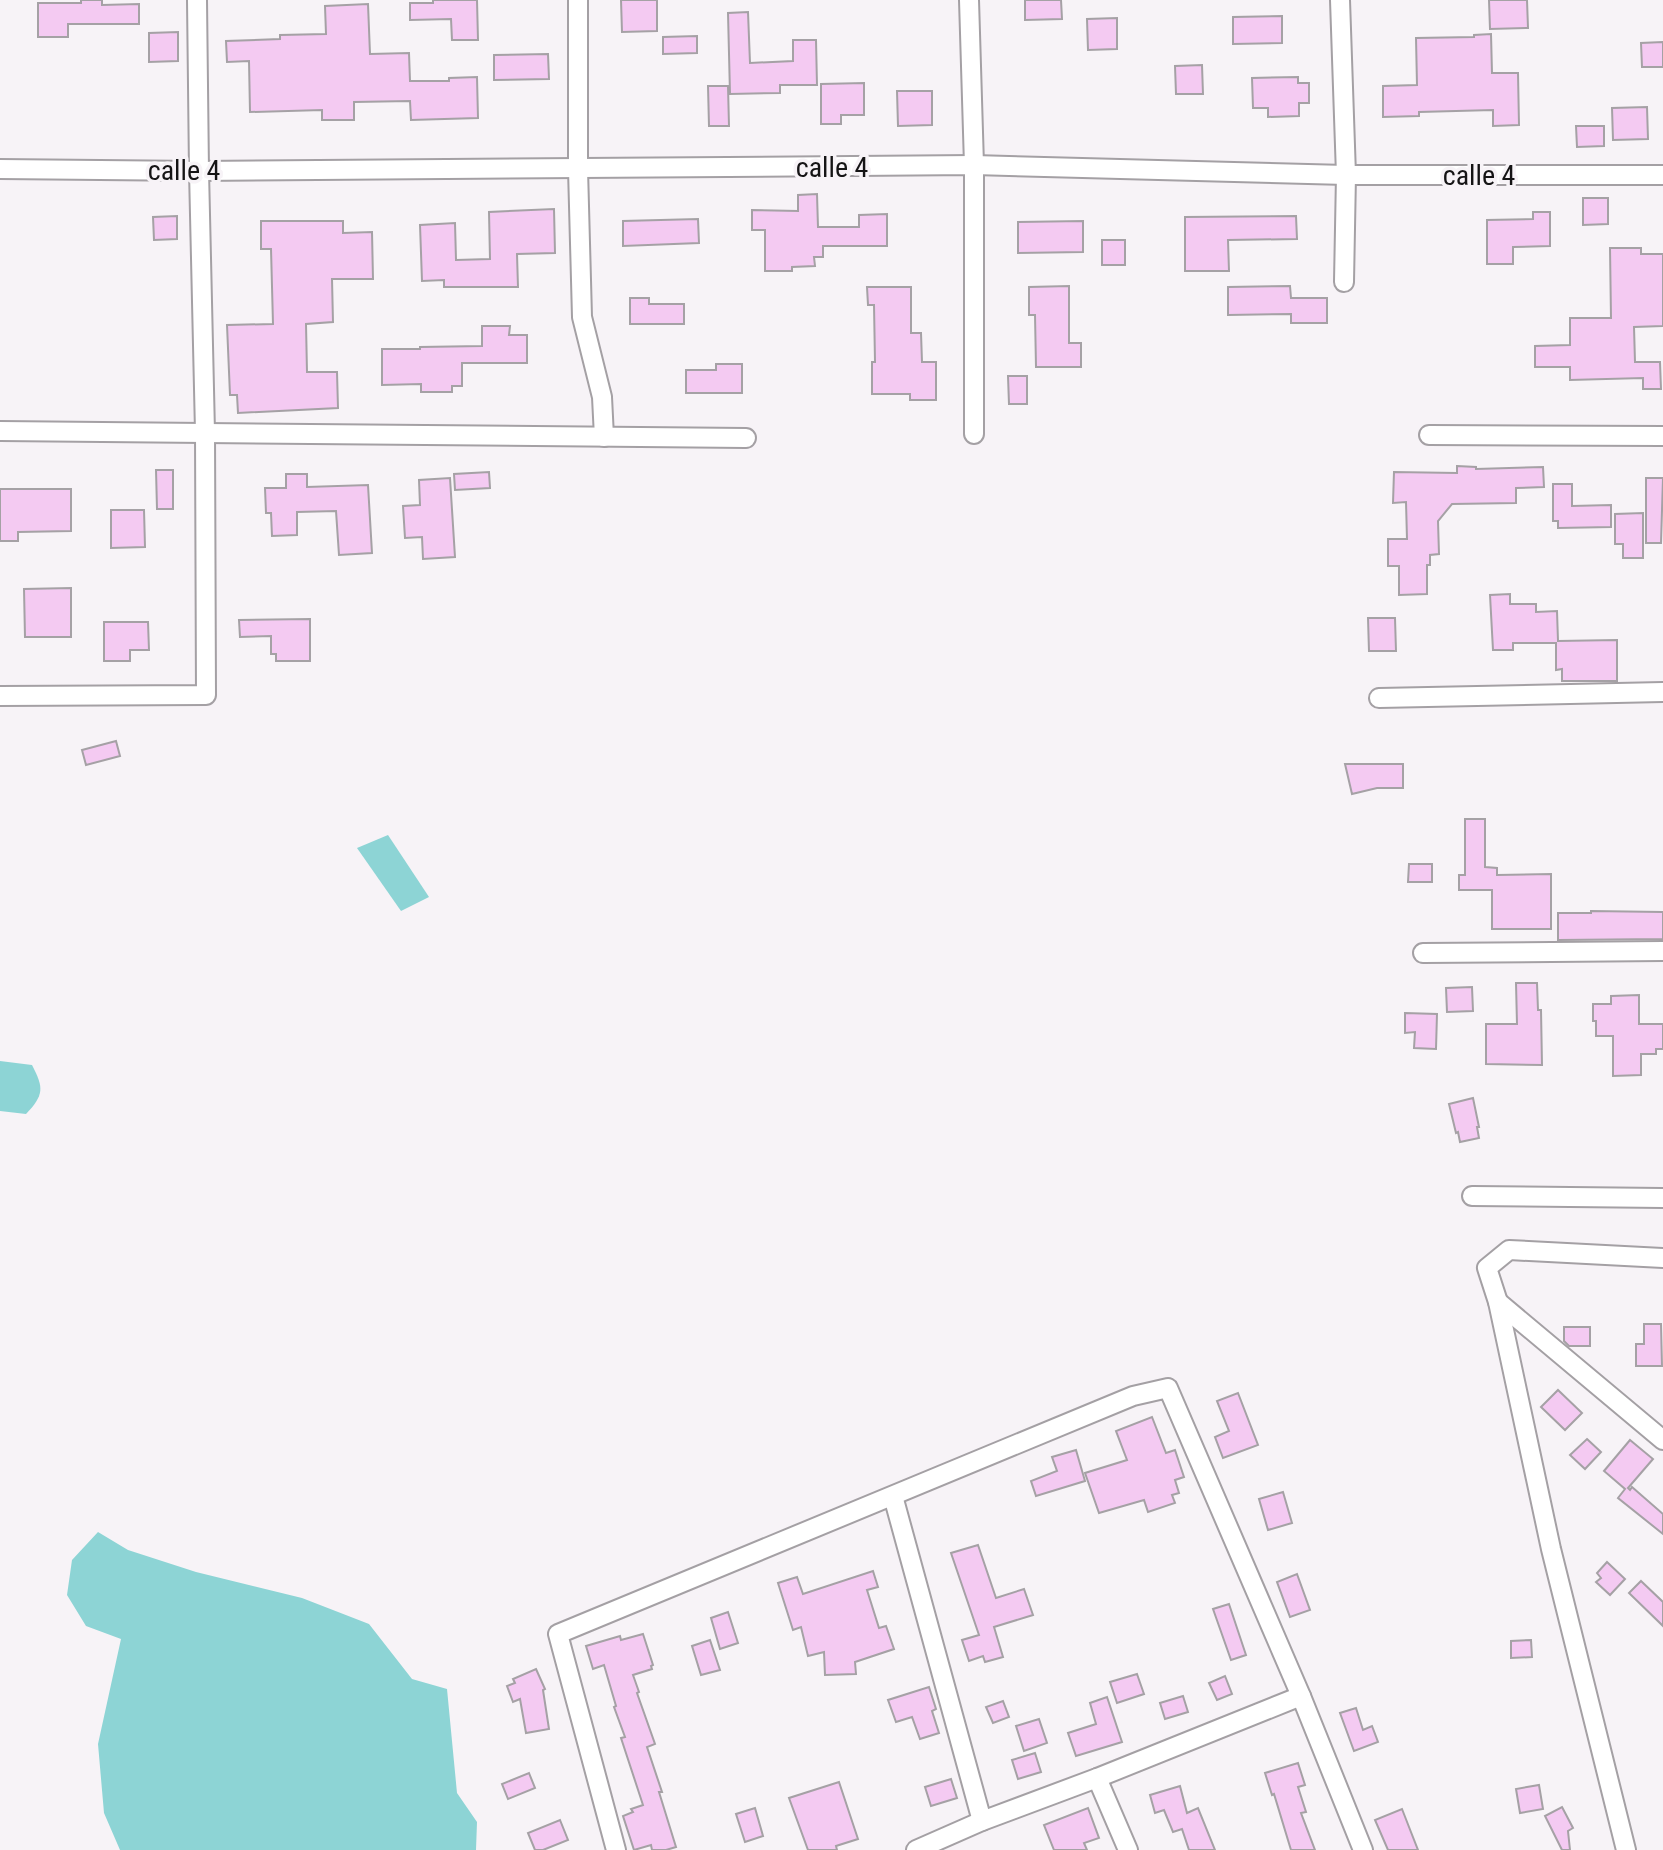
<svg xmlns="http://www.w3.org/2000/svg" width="1663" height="1850" viewBox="0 0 1663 1850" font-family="'Roboto Condensed',sans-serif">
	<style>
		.water { fill: #8dd4d5 }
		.building { fill: #f4caf2; stroke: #a5a1a5; stroke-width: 2 }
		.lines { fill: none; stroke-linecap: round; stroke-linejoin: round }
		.street-casing { stroke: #a4a0a4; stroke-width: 22 }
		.street { stroke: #fff; stroke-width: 18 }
		.labels { text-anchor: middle; stroke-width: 7; stroke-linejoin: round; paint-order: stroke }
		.street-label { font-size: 28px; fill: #151415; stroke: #f7f3f7 }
	</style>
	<rect width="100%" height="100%" fill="#f7f3f7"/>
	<g class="water">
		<polygon points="388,835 429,897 401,911 357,848"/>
		<path d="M0,1061L32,1065C44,1088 44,1095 26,1114L0,1111Z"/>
		<polygon points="98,1532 128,1550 196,1572 302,1598 369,1624 412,1679 447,1689 457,1793 477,1822 476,1850 120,1850 104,1813 98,1744 121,1639 86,1626 67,1595 72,1560"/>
	</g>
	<g class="building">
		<polygon points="81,0 102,0 102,5 139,4 139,24 68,24 68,37 38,37 38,3 81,3"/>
		<polygon points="433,0 477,0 478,40 452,40 451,19 410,20 410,3 433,3"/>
		<polygon points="621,0 657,0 657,31 622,32"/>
		<polygon points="1025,0 1061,0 1062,19 1025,20"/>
		<polygon points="1489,0 1527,0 1528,28 1490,29"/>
		<polygon points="368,4 370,54 409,53 410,81 449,81 449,78 477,77 478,118 411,120 410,101 354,102 354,120 322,120 322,110 250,112 249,61 227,62 226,41 280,39 280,35 326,34 325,6"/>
		<polygon points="748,12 750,63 793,61 793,40 816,40 817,85 780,85 780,93 730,94 728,13"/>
		<polygon points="1282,16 1282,43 1233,44 1233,17"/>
		<polygon points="1117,18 1117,49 1088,50 1087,19"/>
		<polygon points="178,32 178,61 149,62 149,33"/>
		<polygon points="1491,34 1492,73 1518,73 1519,125 1493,126 1493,110 1419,112 1419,116 1383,117 1383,86 1417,85 1416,38 1474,37 1474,35"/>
		<polygon points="697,36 697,53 663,54 663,37"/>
		<polygon points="1663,42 1663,67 1642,67 1641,43"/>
		<polygon points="548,54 549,79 494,80 494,55"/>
		<polygon points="1202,65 1203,94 1176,94 1175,66"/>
		<polygon points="1298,77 1298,83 1309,83 1309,103 1299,103 1299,116 1268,117 1268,108 1253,108 1252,78"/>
		<polygon points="864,83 864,115 841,115 841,124 821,124 821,84"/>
		<polygon points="708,86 728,86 729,126 709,126"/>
		<polygon points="897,91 932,91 932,125 898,126"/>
		<polygon points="1647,107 1648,139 1613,140 1612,108"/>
		<polygon points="1576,126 1604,126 1604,146 1577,147"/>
		<polygon points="817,194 818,227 859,227 859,215 887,214 887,246 823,246 823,257 814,257 815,266 792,267 792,271 765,271 765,230 752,230 752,210 798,211 798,195"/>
		<polygon points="1583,198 1608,198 1608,224 1583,225"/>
		<polygon points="554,209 555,253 517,254 518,287 444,287 444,280 422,281 420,225 455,223 456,260 490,259 489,212"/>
		<polygon points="1533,212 1550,212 1550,246 1513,247 1513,264 1487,264 1487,220 1533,219"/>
		<polygon points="177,216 177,239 154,240 153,217"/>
		<polygon points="1296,216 1297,239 1228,240 1229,271 1185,271 1185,217"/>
		<polygon points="698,219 699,243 623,246 623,221"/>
		<polygon points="261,221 343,221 343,233 372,232 373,279 332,279 333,322 306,324 307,372 337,372 338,408 238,413 237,395 230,395 227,325 273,324 271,249 261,249"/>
		<polygon points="1083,221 1083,252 1018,253 1018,222"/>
		<rect x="1102" y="240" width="23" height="25"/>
		<polygon points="1610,248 1641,248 1641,254 1663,254 1663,326 1634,327 1635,362 1660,362 1661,389 1643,389 1643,378 1570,380 1570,367 1535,367 1535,346 1570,345 1570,318 1611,318"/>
		<polygon points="1069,286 1069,343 1081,343 1081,367 1036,367 1035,315 1029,315 1029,287"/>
		<polygon points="1290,286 1291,298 1327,298 1327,323 1291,323 1291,314 1228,315 1228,287"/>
		<polygon points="867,287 911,287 911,333 921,333 922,362 936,362 936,400 910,400 910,394 872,394 872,362 875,362 874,305 868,305"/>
		<polygon points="630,298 649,298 649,304 684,304 684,324 630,324"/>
		<polygon points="482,326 510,326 509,335 527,335 527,363 462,363 462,386 452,386 452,392 421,392 421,384 382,385 382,349 420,349 420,347 482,346"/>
		<polygon points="716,364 742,364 742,393 686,393 686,370 716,370"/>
		<polygon points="1008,376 1027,376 1027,404 1009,404"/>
		<polygon points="1457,466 1476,467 1476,469 1543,467 1544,487 1516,488 1516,503 1452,504 1438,521 1439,554 1430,555 1430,565 1427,565 1427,594 1399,595 1399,566 1388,566 1388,539 1407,539 1406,502 1393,503 1394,472 1457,473"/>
		<polygon points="156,470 173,470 173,509 157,509"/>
		<polygon points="489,472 490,488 455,490 454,474"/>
		<polygon points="286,474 307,474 307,487 368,485 372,553 339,555 336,511 297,512 297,535 272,536 271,513 266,513 265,488 286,488"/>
		<polygon points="450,478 455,557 423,559 422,537 405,538 403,506 420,505 419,480"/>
		<polygon points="1646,478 1663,478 1661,543 1646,543"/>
		<polygon points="1553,484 1572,484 1572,506 1611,505 1611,527 1558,528 1558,521 1553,521"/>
		<polygon points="0,489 71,489 71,531 18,532 18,541 0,541"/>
		<polygon points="111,510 144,510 145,547 111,548"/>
		<polygon points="1643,513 1643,558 1623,558 1623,544 1615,544 1615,514"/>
		<polygon points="71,588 71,637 25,637 24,589"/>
		<polygon points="1510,594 1510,604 1536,604 1536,612 1557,611 1558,641 1617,640 1617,681 1562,681 1562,669 1556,670 1556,643 1513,643 1513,650 1493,650 1490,595"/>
		<polygon points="1368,618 1395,618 1396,651 1369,651"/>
		<polygon points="310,619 310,661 276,661 276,654 271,654 271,636 240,637 239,620"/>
		<polygon points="104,622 148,622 149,650 130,650 130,661 104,661"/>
		<polygon points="116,741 120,756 86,765 82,750"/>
		<polygon points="1345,764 1403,764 1403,788 1377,788 1352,794"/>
		<polygon points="1465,819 1485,819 1485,867 1497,868 1497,875 1551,874 1551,929 1492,929 1492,890 1459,890 1459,875 1465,875"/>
		<polygon points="1409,864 1432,864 1432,882 1408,882"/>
		<polygon points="1591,911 1663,912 1663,939 1558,940 1558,913 1591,913"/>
		<polygon points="1516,983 1537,983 1538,1010 1541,1010 1542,1065 1486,1064 1486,1024 1517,1024"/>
		<polygon points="1472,987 1473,1011 1447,1012 1446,988"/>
		<polygon points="1639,995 1639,1024 1663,1024 1663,1049 1656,1049 1656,1054 1641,1054 1641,1075 1613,1076 1613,1036 1596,1036 1596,1021 1593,1021 1593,1004 1611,1004 1611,996"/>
		<polygon points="1405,1013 1437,1014 1436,1049 1414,1048 1415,1032 1405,1033"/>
		<polygon points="1473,1098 1479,1127 1477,1127 1479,1138 1460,1142 1458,1132 1456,1133 1449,1104"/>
		<polygon points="1644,1324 1661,1324 1662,1366 1636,1366 1636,1344 1644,1344"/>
		<polygon points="1564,1327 1590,1327 1590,1346 1569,1346 1564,1341"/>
		<polygon points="1558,1390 1582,1413 1565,1430 1541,1407"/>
		<polygon points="1238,1393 1258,1445 1223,1458 1215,1437 1229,1431 1217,1401"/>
		<polygon points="1152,1417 1166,1453 1175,1450 1184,1477 1175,1480 1179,1493 1172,1495 1175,1503 1148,1512 1144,1500 1099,1513 1085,1473 1127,1460 1116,1431"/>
		<polygon points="1587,1439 1601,1452 1585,1469 1570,1455"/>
		<polygon points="1630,1440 1653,1459 1628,1488 1630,1490 1632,1487 1663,1514 1663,1534 1618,1498 1625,1489 1604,1471"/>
		<polygon points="1076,1450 1085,1481 1036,1496 1031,1481 1057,1471 1052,1457"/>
		<polygon points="1283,1492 1292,1523 1268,1530 1259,1499"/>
		<polygon points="978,1545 996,1598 1024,1589 1033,1615 994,1627 1003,1657 985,1662 983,1656 969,1661 962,1640 979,1635 951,1553"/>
		<polygon points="1607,1562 1625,1579 1610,1595 1596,1582 1601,1578 1597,1573"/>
		<polygon points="873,1571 878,1587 867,1590 879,1628 886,1626 894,1649 855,1662 856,1674 825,1675 824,1652 808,1656 801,1627 793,1630 778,1583 797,1577 803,1594"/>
		<polygon points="1297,1574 1310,1610 1290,1617 1277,1582"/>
		<polygon points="1641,1581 1663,1602 1663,1626 1629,1593"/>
		<polygon points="1229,1604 1246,1655 1231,1660 1213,1609"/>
		<polygon points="728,1612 738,1643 720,1649 711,1618"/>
		<polygon points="643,1634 653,1665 651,1666 652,1669 633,1675 639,1692 637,1693 655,1744 647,1747 662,1792 659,1792 676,1847 666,1850 652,1850 651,1845 634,1850 623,1816 633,1812 631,1809 643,1805 621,1738 625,1737 614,1707 616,1706 604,1665 593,1669 586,1646 620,1636 621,1640"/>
		<polygon points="710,1640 720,1670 701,1675 692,1646"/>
		<polygon points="1531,1640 1532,1657 1511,1658 1511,1641"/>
		<polygon points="536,1669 545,1689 543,1690 549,1729 526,1733 520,1699 513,1702 507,1686 515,1683 513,1679"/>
		<polygon points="1137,1674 1144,1694 1117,1703 1110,1682"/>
		<polygon points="1225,1676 1232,1694 1217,1700 1209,1683"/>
		<polygon points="929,1687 936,1709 932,1711 939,1733 920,1739 912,1717 896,1722 888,1700"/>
		<polygon points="1183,1696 1188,1712 1165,1719 1160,1703"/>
		<polygon points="1107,1697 1122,1742 1076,1756 1068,1733 1096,1724 1090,1703"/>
		<polygon points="1003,1701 1009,1717 993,1723 986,1707"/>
		<polygon points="1356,1708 1363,1730 1372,1726 1378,1742 1354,1751 1340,1713"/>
		<polygon points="1039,1719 1047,1743 1024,1751 1016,1726"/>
		<polygon points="1035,1753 1041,1772 1018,1779 1012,1760"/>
		<polygon points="1298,1763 1305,1785 1298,1787 1306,1812 1301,1813 1315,1850 1291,1850 1274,1794 1272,1795 1265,1773"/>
		<polygon points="529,1773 535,1788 508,1799 502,1784"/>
		<polygon points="951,1779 957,1798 931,1806 925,1787"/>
		<polygon points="839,1782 858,1839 836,1846 837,1850 808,1850 789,1798"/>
		<polygon points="1539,1785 1543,1809 1520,1813 1516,1789"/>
		<polygon points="1180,1786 1187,1813 1198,1808 1215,1850 1189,1850 1182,1829 1173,1832 1164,1810 1155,1813 1150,1795"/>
		<polygon points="1562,1807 1573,1828 1568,1831 1570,1850 1562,1850 1545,1816"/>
		<polygon points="755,1808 763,1836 745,1842 736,1814"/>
		<polygon points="1088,1808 1099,1838 1084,1843 1087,1850 1054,1850 1044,1825"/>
		<polygon points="1402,1809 1409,1827 1418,1850 1388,1850 1375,1820"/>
		<polygon points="560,1820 568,1840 543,1850 535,1850 528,1833"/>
	</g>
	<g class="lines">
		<g class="street-casing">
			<g id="street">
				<polyline points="578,0 578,169 582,317 602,397 604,437"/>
				<polyline points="969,0 974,165 974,434"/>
				<polyline points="1340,0 1346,175 1344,282"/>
				<polyline points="0,169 199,171 974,165 1346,175 1663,175"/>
				<polyline points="0,431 746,438"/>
				<polyline points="1429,435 1663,436"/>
				<polyline points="0,696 206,695 205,432 199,171 197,0"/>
				<polyline points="1379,698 1663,692"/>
				<polyline points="1423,953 1663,951"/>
				<polyline points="1472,1196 1663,1198"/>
				<polyline points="1498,1302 1663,1440"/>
				<polyline points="893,1496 982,1821"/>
				<polyline points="1097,1778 1128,1850"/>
				<polyline points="616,1850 558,1634 1133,1396 1168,1388 1301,1696 1363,1850"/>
				<polyline points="916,1850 982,1821 1097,1778 1301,1696"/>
				<polyline points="1626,1850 1551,1549 1498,1302 1487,1268 1509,1250 1663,1258"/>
			</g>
		</g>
		<use href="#street" class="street"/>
	</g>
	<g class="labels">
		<g class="street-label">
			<text x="832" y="177">calle 4</text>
			<text x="184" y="180">calle 4</text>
			<text x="1479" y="185">calle 4</text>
		</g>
	</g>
</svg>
